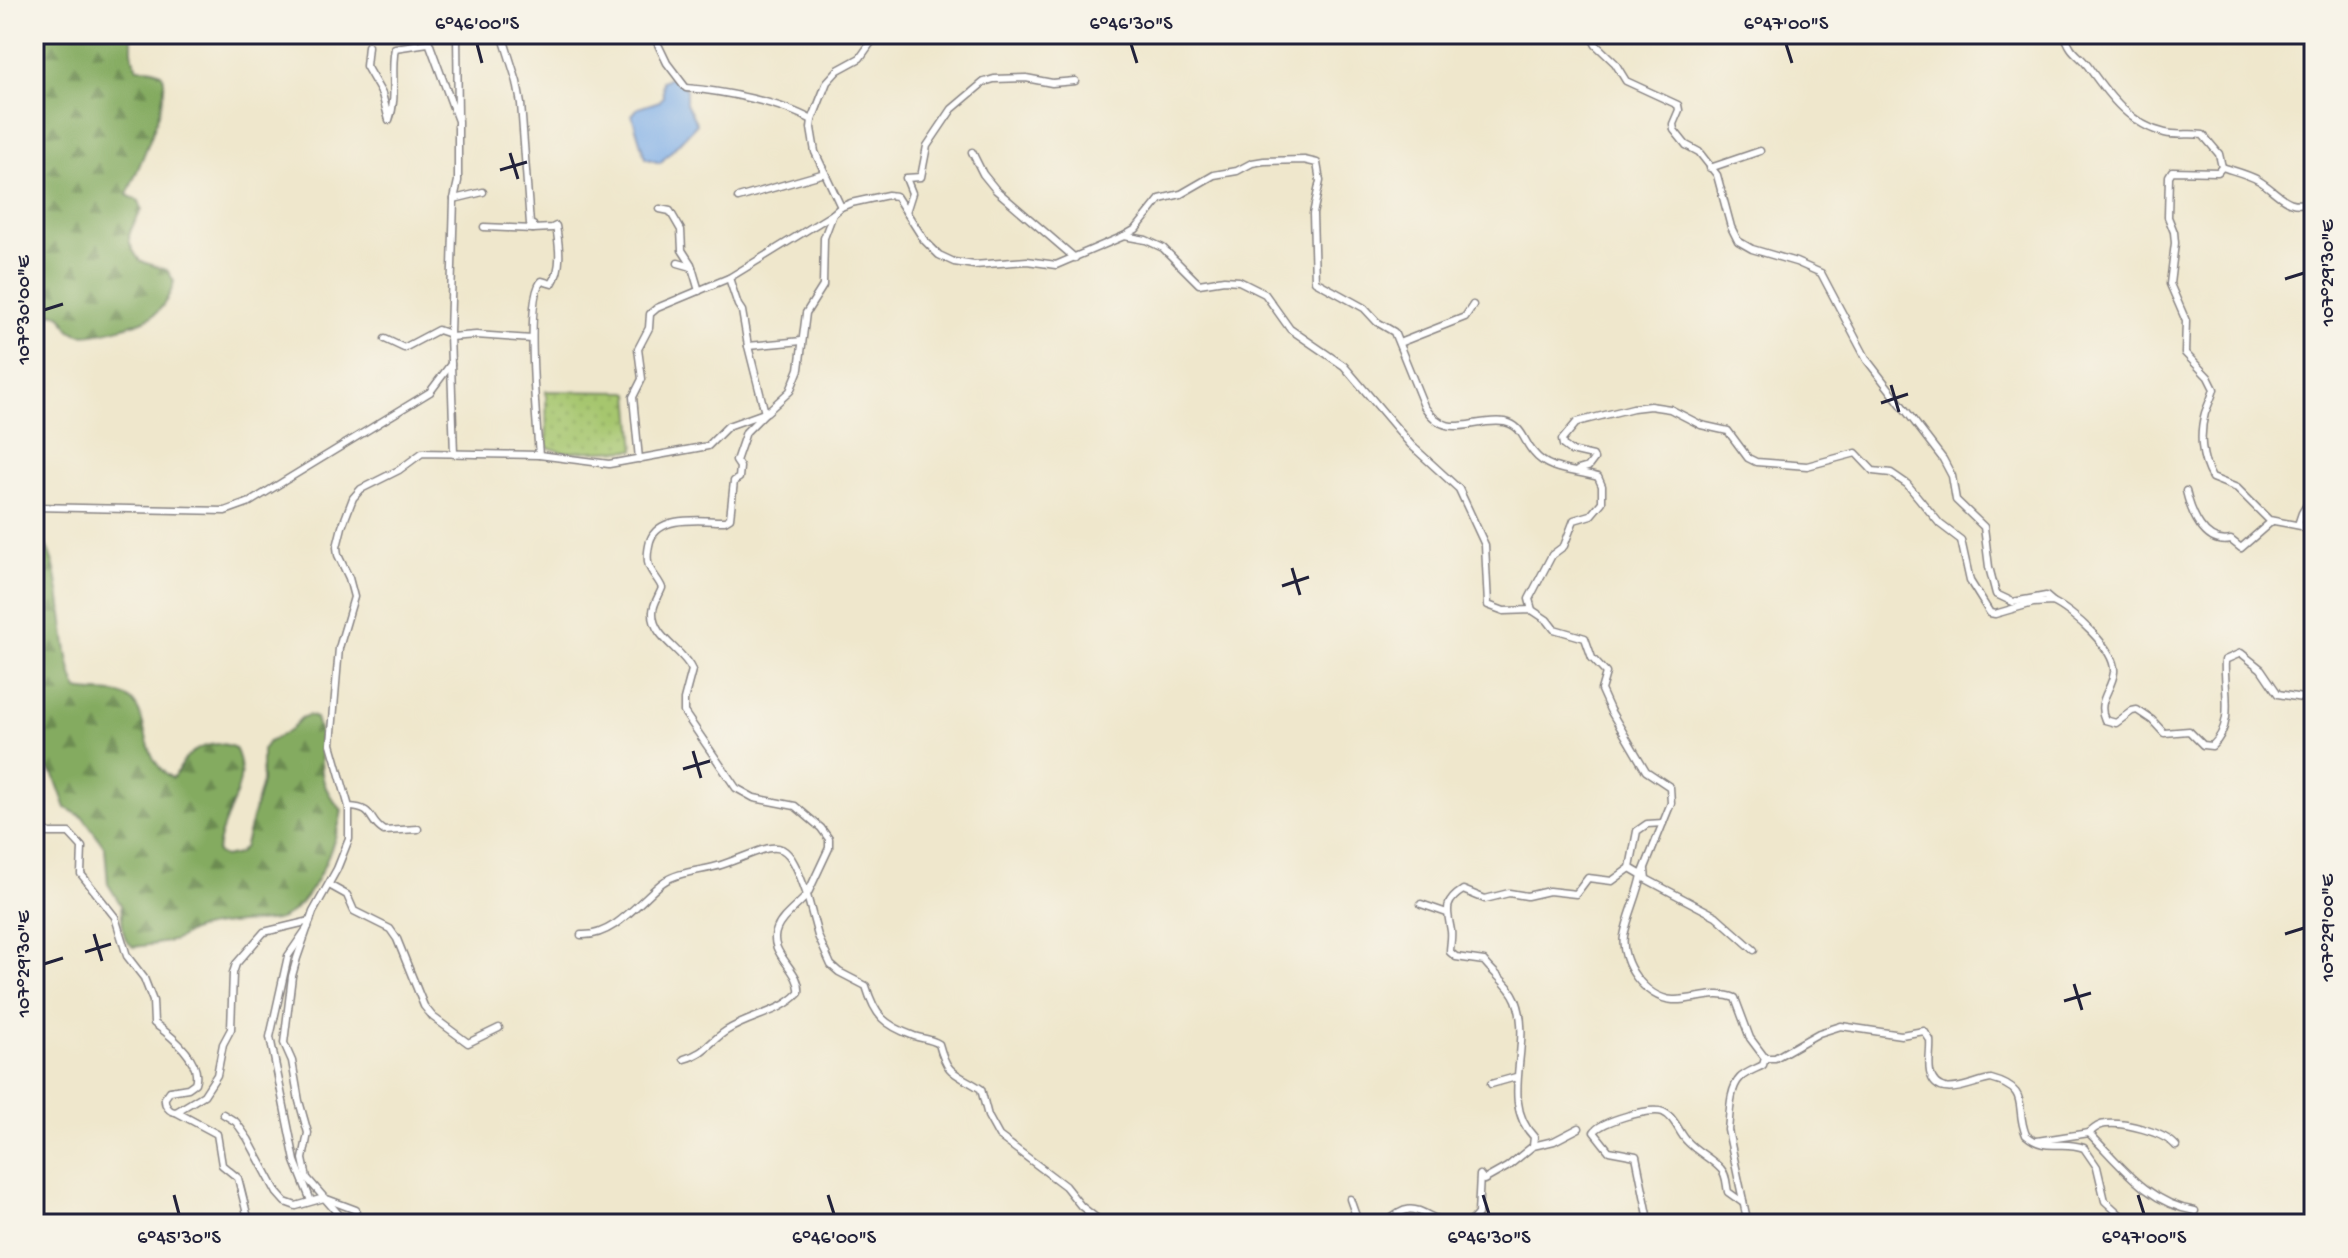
<svg xmlns="http://www.w3.org/2000/svg" width="2348" height="1258" viewBox="0 0 2348 1258" font-family="'Gochi Hand',sans-serif">
	<style>
		.grass { fill: url(#grass-dots); stroke: #647454; stroke-width: 2 }
		.forest { fill: url(#forest-firs); stroke: #53664e; stroke-width: 2 }
		.water { fill: #7dade8; stroke: #506892; stroke-width: 2 }
		.lines { fill: none; stroke-linecap: round; stroke-linejoin: round }
		.minor-casing { stroke: #888484; stroke-width: 9 }
		.minor { stroke: #fff; stroke-width: 6 }
		.ticks { fill: none; stroke: #22223b; stroke-width: 3 }
		.neatline { fill: none; stroke: #22223b; stroke-width: 3 }
		.ticks-label { font-size: 20px; text-anchor: middle; fill: #22223b }
	</style>
	<defs>
		<pattern id="grass-dots" width="8" height="8" patternUnits="userSpaceOnUse" patternTransform="scale(2)"><rect width="8" height="8" fill="#a6c66e"/><path d="M2 2h.1M6 6h.1" fill="none" stroke="#8faa60" stroke-width="1.8" stroke-linecap="round"/></pattern>
		<pattern id="forest-firs" width="22" height="20" patternUnits="userSpaceOnUse" patternTransform="scale(2)"><rect width="22" height="20" fill="#84ab61"/><path d="M5 1l3.5 6h-7zM16 11l3.5 6h-7z" fill="#6c8b51"/></pattern>
	</defs>
	<rect width="100%" height="100%" fill="#f7f3e8"/>
	<filter id="ink" filterUnits="userSpaceOnUse"><feTurbulence type="fractalNoise" baseFrequency=".0125" numOctaves="2"/><feDisplacementMap in="SourceGraphic" scale="16" xChannelSelector="R" yChannelSelector="G"/><feConvolveMatrix kernelMatrix="1 2 1 2 8 2 1 2 1" color-interpolation-filters="sRGB"/></filter>
	<filter id="wash" filterUnits="userSpaceOnUse"><feTurbulence type="fractalNoise" baseFrequency=".006" numOctaves="4" result="noise"/><feDisplacementMap in="SourceGraphic" scale="32" xChannelSelector="R" yChannelSelector="G"/><feGaussianBlur stdDeviation="1.8" result="paint"/><feColorMatrix in="noise" values="0 0 0 0 0 0 0 0 0 0 0 0 0 0 0 0 0 1.4 0 .05"/><feComposite in="paint" operator="in"/></filter>
	<g filter="url(#wash)">
		<rect width="100%" height="100%" fill="#efe7cc"/>
		<polygon class="grass" points="546,391 628,392 630,394 635,450 563,452 547,447"/>
		<g class="forest">
			<path d="M34,34H132V55L137,68C144,68 155,67 161,73C176,88 135,175 127,195L139,201L142,209C130,233 121,235 140,261L167,270L174,281C172,292 164,306 156,313C148,322 90,338 79,334C55,327 78,309 34,314Z"/>
			<path d="M34,532C68,554 57,651 78,690C93,694 114,689 128,698C151,712 138,758 172,778C178,773 179,769 183,762C194,746 218,739 235,748C254,784 219,817 217,853L224,857L238,854L244,848L262,782V750L267,743L290,730L301,718L308,715L316,718C329,754 308,776 342,810C337,842 308,920 269,921C245,923 221,923 197,929C189,931 183,937 175,940C162,944 146,945 133,947L126,940L123,931L121,905L108,884L105,848L83,817L66,808L54,775L34,756Z"/>
		</g>
		<polygon class="water" points="674,76 686,89 686,104 697,124 660,163 645,158 632,115 638,108 660,101 663,96 662,81"/>
	</g>
	<g filter="url(#ink)">
		<g class="lines">
			<g class="minor-casing">
				<g id="minor">
					<polyline points="426,34 458,121 458,181 454,199 450,334 454,454"/>
					<polyline points="457,34 458,118"/>
					<path d="M502,34L517,82L521,104L530,224L533,225V229L552,228L556,226C559,245 563,267 552,284L542,281C524,294 537,428 539,455"/>
					<path d="M653,34L667,63L686,88C723,91 780,102 812,120"/>
					<polyline points="1590,34 1596,45 1615,63 1626,81 1678,105 1679,110 1673,124 1674,130 1686,145 1699,152 1717,175 1731,227 1738,241 1752,249 1796,262 1821,273 1867,360 1943,459 1952,476 1956,500 1984,527 1989,567 1996,594 2013,602 2046,596 2053,602"/>
					<path d="M2065,34C2070,54 2080,54 2090,69C2109,96 2131,125 2165,133C2178,136 2190,133 2203,135L2219,154L2222,167L2218,172L2172,171L2169,176L2168,217L2174,232L2175,243L2170,284L2186,321L2185,353L2208,377L2214,389C2212,397 2208,405 2205,413C2199,434 2201,459 2212,478L2237,488L2269,520L2301,526L2314,535"/>
					<path d="M368,46L366,66L382,94L389,120C398,96 390,73 395,48L428,43"/>
					<polyline points="972,152 983,174 996,190 1075,258"/>
					<path d="M2222,167C2234,171 2247,174 2258,180C2280,193 2286,211 2314,201"/>
					<polyline points="1710,168 1760,151"/>
					<polyline points="738,198 825,173"/>
					<polyline points="454,199 483,192"/>
					<polyline points="841,207 815,152 811,128 812,120 827,82 838,70 860,58 877,34"/>
					<polyline points="660,209 670,211 681,230 682,250 691,264 699,291"/>
					<polyline points="906,212 912,193 906,178 921,177 927,146 952,109 984,82 994,79 1026,78 1052,83 1075,81"/>
					<polyline points="484,227 533,229"/>
					<path d="M1124,236L1146,240L1163,248L1199,284L1224,280L1239,281L1265,294L1290,329L1344,366L1411,445L1459,489L1485,545L1488,605L1504,611L1532,610L1547,620L1554,629L1585,638L1592,658L1606,673L1601,690L1610,710L1646,771L1670,787L1671,803L1642,875L1630,868L1612,881L1588,878L1576,894L1549,891L1527,896L1509,893L1485,899L1463,890C1442,903 1448,912 1451,931C1452,938 1450,945 1450,952L1456,957L1484,961C1494,974 1510,985 1516,1000C1534,1046 1498,1100 1534,1137L1533,1146L1507,1167L1484,1180L1480,1175L1478,1214L1469,1224"/>
					<polyline points="678,263 692,267"/>
					<path d="M729,278L738,305L742,311L748,346L765,413L746,432L736,461L740,467L739,478L734,481L730,518L725,521C702,521 659,514 650,541C648,549 646,558 649,566C652,574 659,580 662,588C659,596 653,604 653,612C652,638 683,649 692,670L684,700V712L736,788L754,798L795,806L821,828L829,839V848L807,895L818,936L831,965L839,972L866,986C875,1016 884,1025 914,1036C923,1039 931,1039 939,1044C948,1077 955,1072 981,1089L988,1116L999,1136L1065,1186L1081,1206L1104,1224"/>
					<polyline points="450,337 476,335 532,339"/>
					<polyline points="385,339 404,348 438,330 450,334"/>
					<polyline points="1399,343 1465,317 1473,305"/>
					<polyline points="748,346 802,341"/>
					<polyline points="639,459 633,397 642,379 638,349 649,328 650,314 657,308 729,278 833,214"/>
					<path d="M1578,470L1588,467L1594,459L1593,456L1571,451L1563,445L1562,440L1577,422L1633,408L1650,406L1670,409L1701,425L1728,431L1748,458L1756,462L1807,466L1856,453L1873,471L1891,473L1907,484L1940,524L1961,540L1970,581L1990,613L1995,614L2033,603L2053,602C2072,611 2116,649 2114,672C2112,690 2096,701 2105,720L2116,723L2132,711L2137,710L2152,720L2164,733L2189,731L2203,745L2212,746C2236,724 2223,687 2225,660L2241,653L2261,669L2278,694L2302,698L2314,710"/>
					<path d="M2186,491C2191,512 2204,546 2231,540L2241,548L2272,521"/>
					<polyline points="34,507 225,511 250,502 430,392 451,364"/>
					<polyline points="2298,525 2302,513 2314,493"/>
					<path d="M34,795L41,827L49,833H69L82,847L81,874L115,917L127,956L144,978L153,1001L154,1023C169,1034 203,1061 195,1083L188,1088L170,1091L165,1098C164,1105 169,1112 176,1112L204,1095L217,1075L223,1044L231,1029L233,973L236,964L264,932L310,921"/>
					<path d="M349,807C376,808 367,821 384,831L418,829"/>
					<polyline points="1630,868 1637,831 1647,824 1663,823"/>
					<polyline points="1645,870 1646,879 1716,916 1754,950"/>
					<path d="M1642,875C1638,896 1628,915 1624,936C1620,963 1645,998 1673,1000C1694,1001 1715,990 1735,998L1750,1038L1765,1058L1763,1065C1756,1069 1746,1072 1740,1078C1729,1089 1730,1115 1728,1130L1748,1224"/>
					<polyline points="329,885 347,895 354,911 390,929 397,939 424,1006 433,1017 468,1043 499,1028"/>
					<polyline points="1421,904 1447,913"/>
					<polyline points="308,927 288,956 270,1037 295,1161 311,1201"/>
					<path d="M581,935C614,937 639,901 662,883C678,871 703,871 721,865C778,846 784,828 807,895C798,906 782,916 777,929C766,953 802,970 799,993C779,1014 750,1015 726,1031C708,1043 707,1052 684,1059"/>
					<path d="M1765,1058H1775L1819,1033L1841,1026L1901,1035L1924,1031L1930,1040C1931,1050 1928,1061 1930,1072C1937,1103 1973,1081 1991,1079C2032,1090 2014,1107 2026,1135C2047,1153 2060,1139 2084,1148L2097,1167L2105,1201L2130,1224"/>
					<polyline points="1491,1084 1516,1077"/>
					<polyline points="176,1112 217,1134 222,1165 238,1178 248,1218 256,1224"/>
					<polyline points="223,1114 236,1122 248,1139 277,1193 285,1202 296,1206 324,1198 356,1210"/>
					<path d="M2089,1133C2094,1129 2099,1124 2106,1124C2124,1122 2164,1132 2176,1146"/>
					<path d="M2037,1141L2089,1133C2121,1165 2147,1203 2195,1211"/>
					<polyline points="1533,1146 1554,1141 1579,1128"/>
					<polyline points="1350,1199 1357,1219 1363,1224"/>
					<path d="M347,1224L307,1178L303,1159L308,1133L299,1101L292,1061L284,1043L292,976L297,958L313,912L337,869L349,839V807L331,744L339,648L354,597L349,578L338,555L337,547L342,527L353,498L361,489L399,470L422,453L539,455L609,464L708,446L728,426L767,412L790,391L799,369L806,313L823,286L824,238L833,214L841,207L851,203L888,195L896,196L924,240L939,255L954,262L974,265L1027,261L1056,265L1124,236L1136,229L1160,199L1181,194L1214,175L1237,171L1252,163L1264,161L1304,160L1317,163L1320,181L1313,214L1315,281L1364,308L1377,322L1394,332L1424,406C1448,443 1472,417 1505,422C1523,426 1523,441 1534,453C1549,472 1576,470 1598,477L1602,486V502L1591,515L1574,520L1564,546L1552,555L1529,599L1532,610"/>
					<path d="M1385,1224C1415,1195 1420,1217 1451,1224"/>
					<path d="M1639,1224L1648,1215L1636,1156L1609,1151L1594,1132C1601,1121 1651,1107 1663,1112C1675,1117 1679,1133 1687,1141C1697,1152 1711,1158 1721,1169C1727,1175 1726,1184 1728,1192L1742,1202"/>
				</g>
			</g>
			<use href="#minor" class="minor"/>
		</g>
	</g>
	<path class="ticks" d="M477,44L482,63M1131,44L1137,63M1786,44L1792,63M510,153L518,179M500,170L527,162M2285,279L2304,273M44,310L63,304M1891,385L1899,412M1881,403L1908,394M1292,568L1300,595M1282,586L1309,577M693,751L701,778M683,769L710,761M94,934L102,961M2285,934L2304,928M85,952L111,944M44,964L63,958M2074,984L2082,1010M2064,1001L2091,993M174,1195L179,1214M828,1195L834,1214M1483,1195L1489,1214M2138,1195L2144,1214"/>
	<rect width="2348" height="1258" fill="none" stroke="#f7f3e8" stroke-width="88"/>
	<rect x="44" y="44" width="2260" height="1170" class="neatline"/>
	<g class="ticks-label">
		<text x="477" y="29">6°46'00"S</text>
		<text x="1131" y="29">6°46'30"S</text>
		<text x="1786" y="29">6°47'00"S</text>
		<text transform="translate(2326 273) rotate(-90)" y="7">107°29'30"E</text>
		<text transform="translate(22 310) rotate(-90)" y="7">107°30'00"E</text>
		<text transform="translate(2326 928) rotate(-90)" y="7">107°29'00"E</text>
		<text transform="translate(22 964) rotate(-90)" y="7">107°29'30"E</text>
		<text x="179" y="1243">6°45'30"S</text>
		<text x="834" y="1243">6°46'00"S</text>
		<text x="1489" y="1243">6°46'30"S</text>
		<text x="2144" y="1243">6°47'00"S</text>
	</g>
</svg>
